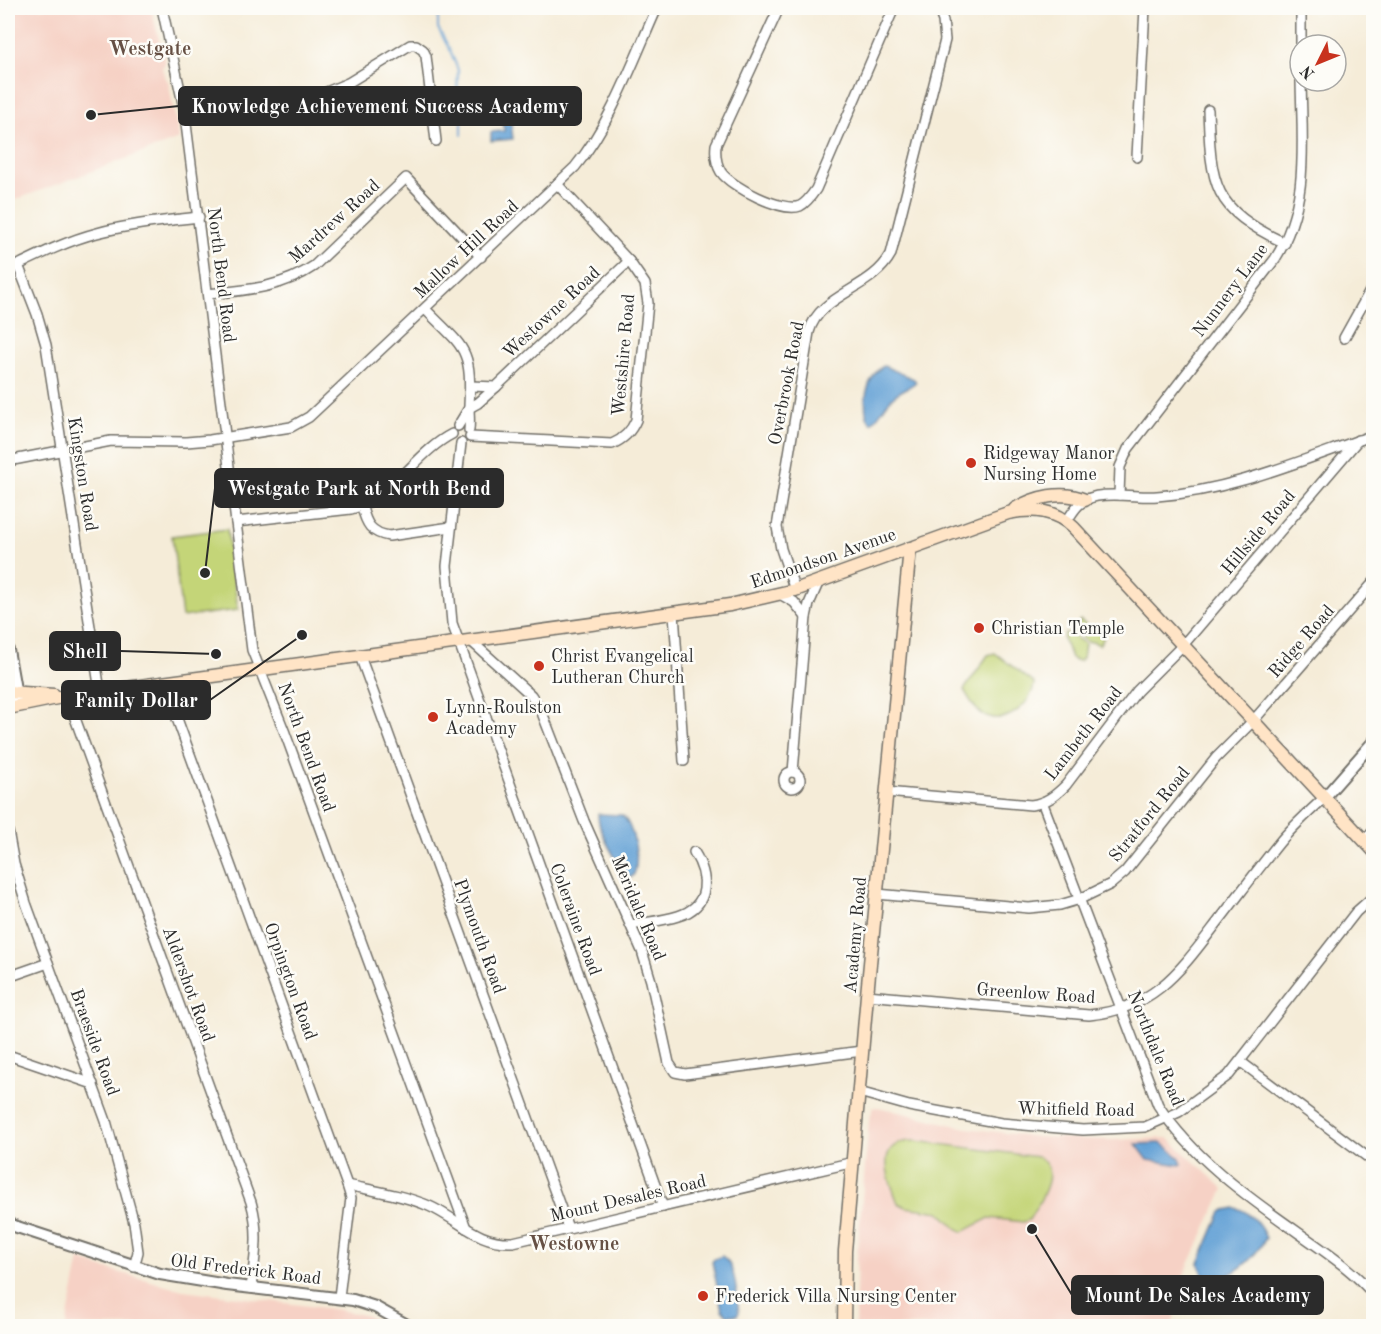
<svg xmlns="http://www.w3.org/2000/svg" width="1381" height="1334" viewBox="0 0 1381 1334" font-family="'Old Standard TT',serif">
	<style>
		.built { fill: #f6d1c5 }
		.green { fill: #c4d578; stroke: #788052; stroke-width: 1.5 }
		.water { fill: #65a2d6; stroke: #486680; stroke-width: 1.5 }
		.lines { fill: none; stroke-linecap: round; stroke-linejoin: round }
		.stream { stroke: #65a2d6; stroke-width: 2 }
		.minor-casing { stroke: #726f68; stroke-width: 12 }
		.tertiary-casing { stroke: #726f68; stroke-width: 14 }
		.secondary-casing { stroke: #726f68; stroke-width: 15 }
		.minor { stroke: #fff; stroke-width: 9 }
		.tertiary { stroke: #fff; stroke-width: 10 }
		.secondary { stroke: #ffe4c6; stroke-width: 12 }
		.poi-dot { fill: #c8321e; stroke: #fdfcf7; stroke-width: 2 }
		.labels { text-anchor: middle; stroke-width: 5; stroke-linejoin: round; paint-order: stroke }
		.street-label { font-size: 18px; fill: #2b2b2b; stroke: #fdfcf7 }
		.poi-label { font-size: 18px; fill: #2b2b2b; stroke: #fdfcf7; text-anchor: start }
		.neighbourhood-label { font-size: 20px; font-weight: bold; fill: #665044; stroke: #fdfcf7 }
		.leader { fill: none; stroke: #2b2b2b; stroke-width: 2 }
		.callout-dot { fill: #2b2b2b; stroke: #fdfcf7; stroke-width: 2 }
		.callout { fill: #2b2b2b; stroke: #2b2b2b; stroke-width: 2 }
		.callout-label { font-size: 20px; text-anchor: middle; font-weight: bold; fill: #fff }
	</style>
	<rect width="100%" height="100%" fill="#fdfcf7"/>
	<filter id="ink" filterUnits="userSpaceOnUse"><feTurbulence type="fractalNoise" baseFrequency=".0167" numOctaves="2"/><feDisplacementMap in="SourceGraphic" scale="12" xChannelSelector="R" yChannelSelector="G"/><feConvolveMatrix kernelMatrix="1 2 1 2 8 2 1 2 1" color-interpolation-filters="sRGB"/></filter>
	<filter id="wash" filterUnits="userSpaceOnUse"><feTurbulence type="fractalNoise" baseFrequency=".008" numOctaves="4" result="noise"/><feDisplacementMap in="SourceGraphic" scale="24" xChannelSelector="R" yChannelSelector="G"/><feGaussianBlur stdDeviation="1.35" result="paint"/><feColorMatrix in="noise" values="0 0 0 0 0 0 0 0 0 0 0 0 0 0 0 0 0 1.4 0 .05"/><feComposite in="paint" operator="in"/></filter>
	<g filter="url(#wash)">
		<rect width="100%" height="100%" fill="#f5ecd8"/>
		<g class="built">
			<polygon points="8,8 151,8 165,63 162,68 165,79 168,81 179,139 12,201 8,196"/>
			<polygon points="878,1107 966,1128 1037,1137 1109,1140 1168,1138 1224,1189 1183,1277 1172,1326 855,1326 857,1257 869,1121 873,1108"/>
			<polygon points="80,1259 96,1266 183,1290 340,1310 367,1316 388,1326 66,1326"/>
		</g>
		<g class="green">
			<polygon points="227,529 238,610 182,617 172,536"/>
			<polygon points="1080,620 1104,637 1099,645 1094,642 1087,642 1074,630"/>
			<path d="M1065,633L1072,635L1085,644L1083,658L1080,661C1068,660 1071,656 1067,647C1066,644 1064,642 1063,639Z"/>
			<path d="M995,653L1034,683C1033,702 1009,723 990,717C976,714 971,701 964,690L988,655Z"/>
			<path d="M916,1141L1038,1157C1063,1170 1038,1204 1029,1220L1023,1222L989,1218L963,1232L956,1228L940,1212L906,1207L898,1203C889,1179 871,1140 916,1141Z"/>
		</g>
		<g class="water">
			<polygon points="503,122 511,122 513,139 491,141 491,132 504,131"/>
			<path d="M884,366L914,379L916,382C909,388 901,390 894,396C885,403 880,417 871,423C859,410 867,373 884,366Z"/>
			<path d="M598,814L621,815C634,823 642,866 632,877H627C618,863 597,831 598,814Z"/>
			<polygon points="1162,1143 1180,1158 1182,1164 1180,1165 1148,1160 1136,1144"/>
			<path d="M1235,1208C1249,1210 1261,1226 1266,1238C1253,1260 1236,1276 1211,1280L1203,1274L1199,1263L1220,1214L1225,1210Z"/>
			<path d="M722,1256C737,1266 736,1295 739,1312L737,1315H728L722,1310L712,1262L714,1259Z"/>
		</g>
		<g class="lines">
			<g class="stream">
				<polyline points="438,8 438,28 450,50 458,70 457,97 462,114 462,135"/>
				<polyline points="1200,1297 1208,1278"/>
			</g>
		</g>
	</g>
	<g filter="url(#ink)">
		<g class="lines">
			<g class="minor-casing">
				<g id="minor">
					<polyline points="162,8 184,108 252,650 285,733 466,1228"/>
					<path d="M779,8L716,145C715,155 716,164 721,172C731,187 783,213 800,206C806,203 812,195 816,189L894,8"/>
					<polyline points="1301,8 1301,45"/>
					<polyline points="184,108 310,99 348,83 410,45 416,45 423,50 426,56 436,141"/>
					<path d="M1208,110C1211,186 1212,209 1285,243"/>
					<polyline points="1137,157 1145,8"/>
					<polyline points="18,265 37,314 46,345 100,691"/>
					<path d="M8,270C37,256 66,241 97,233C130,224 165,221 199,217"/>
					<path d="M208,294C246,290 282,288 314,266L406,178L481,257"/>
					<path d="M425,309C465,349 472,348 469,406C469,414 470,422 469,430"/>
					<polyline points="1344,338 1374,284"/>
					<polyline points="471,386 496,387"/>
					<polyline points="458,426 469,408 478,403 496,387 629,261"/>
					<path d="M470,437L612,444C624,439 631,432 636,420L648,303L645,284L629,261L558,185"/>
					<polyline points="461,443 447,566 452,623 663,1207"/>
					<path d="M8,461L111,441L186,442L210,440L291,427L309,417L575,167C611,124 634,59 657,8"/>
					<path d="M1119,495L1120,467L1128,449L1275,259C1310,204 1302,143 1301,81"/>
					<path d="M362,507C366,524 371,533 389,536L451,527"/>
					<path d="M1067,521C1071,515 1075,507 1081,503C1097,489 1137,498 1157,496C1232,491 1304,459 1374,435"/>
					<path d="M236,522L351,509C393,499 415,453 452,434"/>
					<path d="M795,590L781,549L777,527L809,332C820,293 872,290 891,254L945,40L943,21L938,8"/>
					<polyline points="780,594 794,602 806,617"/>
					<polyline points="674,613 684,761"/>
					<polyline points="471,641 531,695 541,710 584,821 642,951 651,981 669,1063 675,1072 685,1074 862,1051"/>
					<polyline points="360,656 568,1228"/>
					<polyline points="164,683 347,1185 351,1198 339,1297"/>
					<path d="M67,696L251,1202C260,1232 255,1258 251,1288"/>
					<polyline points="793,772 806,617 809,604 819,581"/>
					<circle cx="792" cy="780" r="8"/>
					<path d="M886,792L1031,805C1046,803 1055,796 1066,785L1137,691L1183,645L1358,440"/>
					<path d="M1043,804L1158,1105C1191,1156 1246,1196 1296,1231C1324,1251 1351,1268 1374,1295"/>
					<polyline points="8,831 14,864 26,903 106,1121 134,1223 138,1252 134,1267"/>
					<polyline points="1364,840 1374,831"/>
					<polyline points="877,894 1029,908 1060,905 1080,899 1111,884 1125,872 1216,758 1253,721 1374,582"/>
					<path d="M631,925C646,922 663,921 678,916C711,906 709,876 694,852"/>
					<polyline points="8,977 48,963"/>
					<path d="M867,995L1089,1015C1154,1009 1180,971 1217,923C1238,896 1258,869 1279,843C1292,827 1309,812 1324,798"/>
					<polyline points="8,1055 93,1084"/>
					<polyline points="1241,1062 1374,1162"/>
					<polyline points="859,1092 909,1106 1001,1123 1083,1130 1145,1127 1179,1112 1229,1075 1356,912 1374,896"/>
					<path d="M347,1185C375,1191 403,1195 429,1206C459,1219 477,1244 513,1242L854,1162"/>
				</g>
			</g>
			<g class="tertiary-casing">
				<g id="tertiary">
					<polyline points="8,650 18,706"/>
					<polyline points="1324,798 1374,741"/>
					<polyline points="8,1224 160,1274 227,1285 353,1300 375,1307 409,1326"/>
				</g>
			</g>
			<g class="secondary-casing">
				<g id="secondary">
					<path d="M1015,509C1035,497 1062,490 1085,500"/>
					<polyline points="8,692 54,695"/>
					<path d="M8,708L67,696L730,605L795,590L1008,513C1033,508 1055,509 1074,528L1374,851"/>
					<polyline points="844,1326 845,1251 867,995 910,548"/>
				</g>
			</g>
			<use href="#minor" class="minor"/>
			<use href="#tertiary" class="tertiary"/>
			<use href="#secondary" class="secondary"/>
		</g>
	</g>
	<g class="poi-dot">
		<circle cx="971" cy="463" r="6"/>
		<circle cx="979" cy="628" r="6"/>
		<circle cx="539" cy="666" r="6"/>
		<circle cx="433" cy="717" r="6"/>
		<circle cx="703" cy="1296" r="6"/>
	</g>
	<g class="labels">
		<g class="street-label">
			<text transform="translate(334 221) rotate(-42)" y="6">Mardrew Road</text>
			<text transform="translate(466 249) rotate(-43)" y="6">Mallow Hill Road</text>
			<text transform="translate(222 275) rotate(83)" y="6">North Bend Road</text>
			<text transform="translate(1230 290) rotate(-53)" y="6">Nunnery Lane</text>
			<text transform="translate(551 312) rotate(-43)" y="6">Westowne Road</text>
			<text transform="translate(623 355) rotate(-85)" y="6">Westshire Road</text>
			<text transform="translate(786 383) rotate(-79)" y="6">Overbrook Road</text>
			<text transform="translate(83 474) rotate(81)" y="6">Kingston Road</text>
			<text transform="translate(1258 532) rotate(-50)" y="6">Hillside Road</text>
			<text transform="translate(823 558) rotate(-19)" y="6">Edmondson Avenue</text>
			<text transform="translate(1301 641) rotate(-49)" y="6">Ridge Road</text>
			<text transform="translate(1083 733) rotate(-52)" y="6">Lambeth Road</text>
			<text transform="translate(307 747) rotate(70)" y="6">North Bend Road</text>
			<text transform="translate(1149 814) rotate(-51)" y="6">Stratford Road</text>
			<text transform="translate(639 908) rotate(67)" y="6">Meridale Road</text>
			<text transform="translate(576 919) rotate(70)" y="6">Coleraine Road</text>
			<text transform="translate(855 935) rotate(-85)" y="6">Academy Road</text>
			<text transform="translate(480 936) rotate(70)" y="6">Plymouth Road</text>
			<text transform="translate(291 981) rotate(70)" y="6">Orpington Road</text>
			<text transform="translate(189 984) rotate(70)" y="6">Aldershot Road</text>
			<text transform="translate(1036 993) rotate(4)" y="6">Greenlow Road</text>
			<text transform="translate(95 1042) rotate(70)" y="6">Braeside Road</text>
			<text transform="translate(1156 1048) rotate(68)" y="6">Northdale Road</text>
			<text transform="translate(1076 1109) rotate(1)" y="6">Whitfield Road</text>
			<text transform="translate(628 1198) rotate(-13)" y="6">Mount Desales Road</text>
			<text transform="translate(246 1269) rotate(7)" y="6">Old Frederick Road</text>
		</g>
		<g class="poi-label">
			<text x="983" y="459">Ridgeway Manor<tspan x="983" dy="21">Nursing Home</tspan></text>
			<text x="991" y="634">Christian Temple</text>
			<text x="551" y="662">Christ Evangelical<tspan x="551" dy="21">Lutheran Church</tspan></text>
			<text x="445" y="713">Lynn-Roulston<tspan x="445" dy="21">Academy</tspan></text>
			<text x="715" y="1302">Frederick Villa Nursing Center</text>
		</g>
		<g class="neighbourhood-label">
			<text x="150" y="55">Westgate</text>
			<text x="574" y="1250">Westowne</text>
		</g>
	</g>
	<path class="leader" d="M91 115L179 106M205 573L215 488M216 654L120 651M302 635L210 700M1032 1229L1072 1295"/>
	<g class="callout-dot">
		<circle cx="91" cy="115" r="6"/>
		<circle cx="205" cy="573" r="6"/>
		<circle cx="216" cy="654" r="6"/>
		<circle cx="302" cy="635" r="6"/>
		<circle cx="1032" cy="1229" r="6"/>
	</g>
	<g class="callout">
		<rect x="179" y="87" width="402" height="38" rx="6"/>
		<rect x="215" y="469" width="288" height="38" rx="6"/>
		<rect x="50" y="632" width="70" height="38" rx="6"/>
		<rect x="62" y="681" width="148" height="38" rx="6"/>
		<rect x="1072" y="1276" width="251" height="38" rx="6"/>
	</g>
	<g class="callout-label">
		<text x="380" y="113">Knowledge Achievement Success Academy</text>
		<text x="359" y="495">Westgate Park at North Bend</text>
		<text x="85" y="658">Shell</text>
		<text x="136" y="707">Family Dollar</text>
		<text x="1198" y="1302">Mount De Sales Academy</text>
	</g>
	<rect width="1381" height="1334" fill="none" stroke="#fdfcf7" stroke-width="30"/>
	<g transform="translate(1318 63) rotate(227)"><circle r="28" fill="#fdfcf7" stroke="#a9a8a5" stroke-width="1.5"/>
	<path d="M0-4.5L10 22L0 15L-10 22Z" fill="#c8321e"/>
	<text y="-9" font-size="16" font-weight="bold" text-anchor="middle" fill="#2b2b2b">N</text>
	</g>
</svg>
